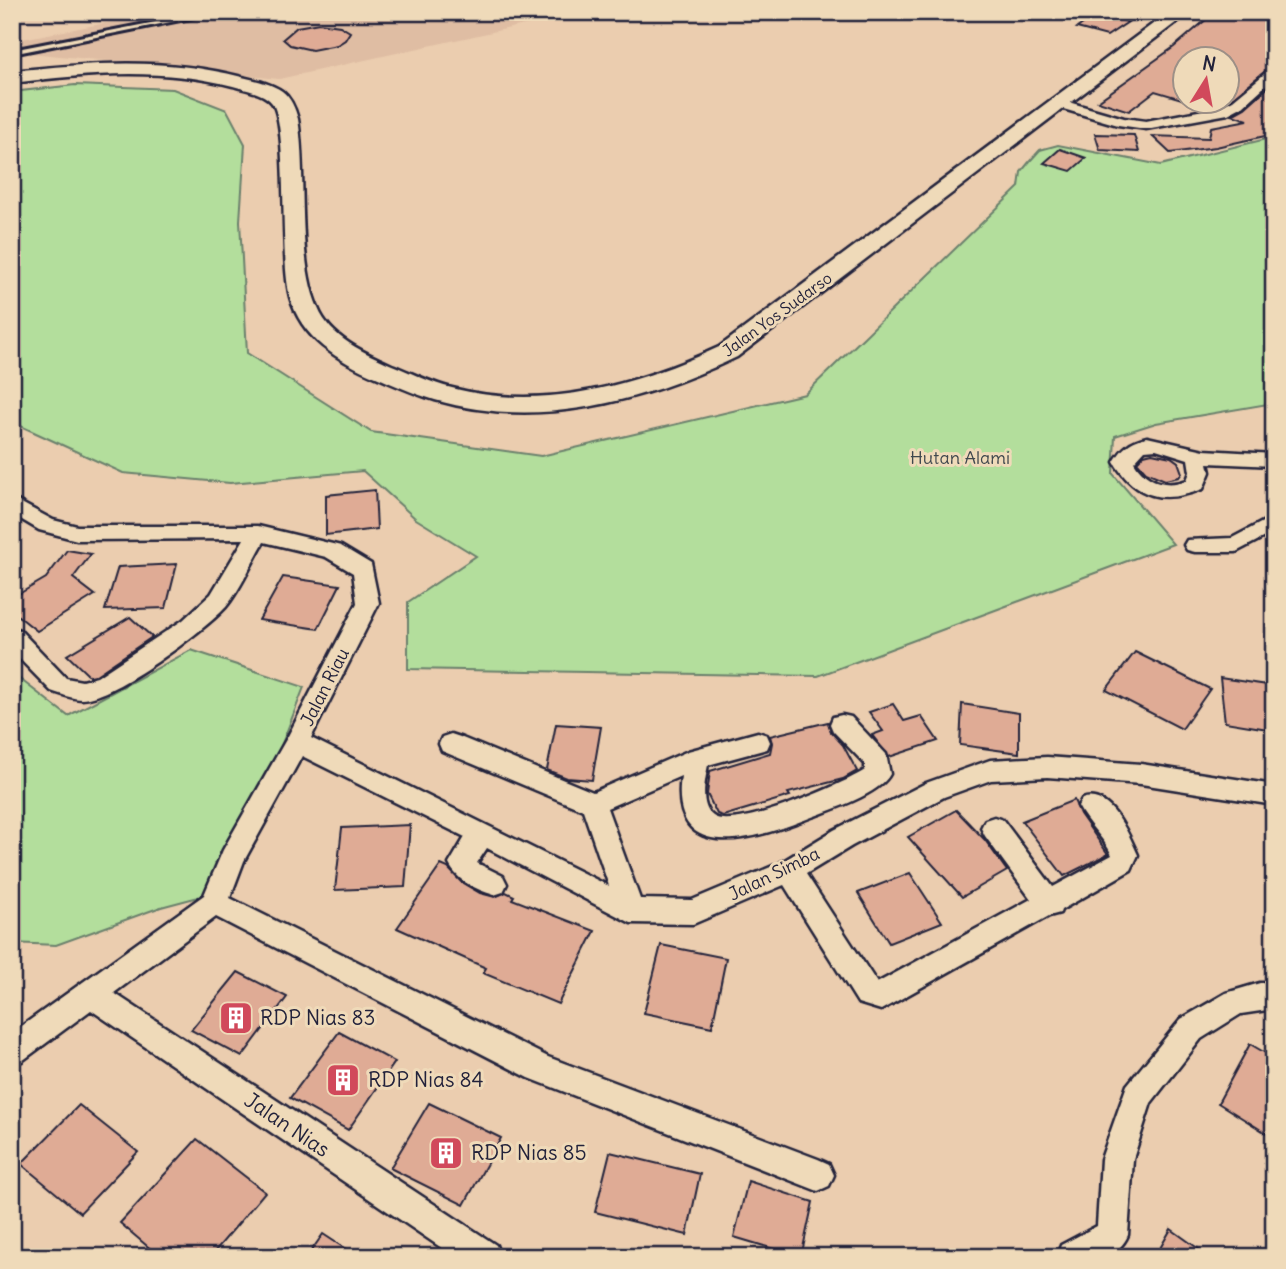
<svg xmlns="http://www.w3.org/2000/svg" width="1286" height="1269" viewBox="0 0 1286 1269" font-family="Delius,sans-serif">
	<style>
		.built { fill: #dfbda3 }
		.green { fill: #b3de9c; stroke: #6a806c; stroke-width: 2 }
		.building { fill: #dfab95; stroke: #22223b; stroke-width: 2 }
		.lines { fill: none; stroke-linecap: round; stroke-linejoin: round }
		.lane-casing { stroke: #22223b; stroke-width: 6 }
		.street-casing { stroke: #22223b; stroke-width: 5 }
		.secondary-casing { stroke: #22223b; stroke-width: 5 }
		.lane { fill: #efdab9; fill-rule: evenodd }
		.street { fill: #efdab9; fill-rule: evenodd }
		.secondary { fill: #efdab9; fill-rule: evenodd }
		.labels { text-anchor: middle; stroke-width: 6; stroke-linejoin: round; paint-order: stroke }
		.far-street-label { font-size: 16px; fill: #22223b; stroke: #efdab9 }
		.park-label { font-size: 18px; fill: #3f484e; stroke: #efdab9 }
		.street-label { font-size: 18px; fill: #22223b; stroke: #efdab9 }
		.near-poi-label { font-size: 21px; fill: #22223b; stroke: #efdab9; text-anchor: start }
		.near-street-label { font-size: 21px; fill: #22223b; stroke: #efdab9 }
	</style>
	<rect width="100%" height="100%" fill="#ebcdaf"/>
	<filter id="ink" filterUnits="userSpaceOnUse"><feTurbulence type="fractalNoise" baseFrequency=".0143" numOctaves="2"/><feDisplacementMap in="SourceGraphic" scale="14" xChannelSelector="R" yChannelSelector="G"/><feConvolveMatrix kernelMatrix="1 2 1 2 8 2 1 2 1" color-interpolation-filters="sRGB"/></filter>
	<g filter="url(#ink)">
		<polygon class="built" points="163,12 583,12 279,79 12,51 12,41"/>
		<g class="green">
			<polygon points="75,85 173,89 227,110 245,144 240,221 247,353 371,432 541,456 805,394 1019,187 1021,172 1030,161 1040,150 1058,145 1161,165 1274,137 1274,403 1156,423 1115,436 1113,474 1173,544 818,676 408,669 408,602 476,556 416,519 363,471 230,483 123,473 12,422 12,92"/>
			<polygon points="191,650 304,687 225,890 161,907 56,945 12,943 12,673 68,716"/>
		</g>
		<g class="building">
			<polygon points="1215,12 1252,12 1274,18 1274,64 1232,98 1227,100 1227,60 1185,60 1185,100 1155,91 1129,111 1098,101 1174,47"/>
			<polygon points="1099,13 1128,22 1107,36 1077,28"/>
			<polygon points="319,23 340,26 350,32 345,40 337,45 312,50 290,45 283,39 297,27"/>
			<polygon points="1274,82 1274,134 1216,147 1170,153 1152,136 1209,138 1211,127 1248,120 1232,115 1245,108"/>
			<polygon points="1095,134 1134,135 1139,152 1100,150"/>
			<polygon points="1060,149 1086,158 1071,171 1044,163"/>
			<polygon points="1152,453 1171,457 1178,462 1182,473 1179,477 1165,480 1146,472 1137,462 1144,455"/>
			<polygon points="375,490 377,529 326,535 326,495"/>
			<polygon points="67,550 91,554 73,578 95,595 37,631 12,611 12,598 46,578"/>
			<polygon points="177,564 166,608 105,610 118,567"/>
			<polygon points="283,577 340,585 318,629 259,620"/>
			<polygon points="130,617 152,637 96,675 89,676 67,655"/>
			<polygon points="1135,652 1210,689 1182,729 1106,690"/>
			<polygon points="1220,678 1274,686 1274,730 1225,722"/>
			<polygon points="893,704 904,721 921,716 938,741 889,757 872,735 883,731 869,712"/>
			<polygon points="962,704 1019,713 1019,753 960,745"/>
			<polygon points="828,722 831,732 843,745 857,771 843,779 788,793 790,796 723,816 717,814 707,794 710,771 770,753 772,743 770,736"/>
			<polygon points="556,724 601,727 592,780 567,778 547,770"/>
			<polygon points="1074,800 1080,814 1108,854 1064,876 1022,821"/>
			<polygon points="956,810 985,840 1007,871 962,897 908,837"/>
			<polygon points="410,825 405,887 335,890 342,828"/>
			<polygon points="441,865 448,868 461,882 480,893 495,897 506,892 514,896 512,899 595,931 558,1004 483,973 486,968 397,928"/>
			<polygon points="910,873 942,922 889,943 858,893"/>
			<polygon points="661,945 726,958 712,1027 644,1013"/>
			<polygon points="238,972 287,997 242,1057 191,1030"/>
			<polygon points="339,1032 395,1062 348,1130 290,1098"/>
			<polygon points="1250,1044 1274,1058 1274,1138 1218,1103"/>
			<polygon points="429,1103 501,1138 464,1205 390,1168"/>
			<polygon points="79,1105 138,1152 80,1213 21,1164"/>
			<polygon points="197,1139 265,1192 210,1257 160,1257 120,1223"/>
			<polygon points="610,1152 700,1174 687,1235 595,1212"/>
			<polygon points="748,1181 813,1202 801,1257 734,1237"/>
			<polygon points="1171,1229 1210,1257 1155,1257"/>
			<polygon points="323,1234 358,1257 307,1257"/>
		</g>
		<g class="lines">
			<g class="lane-casing">
				<g id="lane">
					<polygon points="207,12 220,12 12,54 12,50"/>
					<polygon points="971,12 1017,12 1014,14 974,14"/>
				</g>
			</g>
			<g class="street-casing">
				<g id="street">
					<polygon points="1274,66 1274,78 1243,106 1228,114 1146,129 1118,125 1053,106 1051,103 1058,99 1124,118 1146,121 1219,107 1233,100"/>
					<path d="M1147,437L1204,450L1274,454V466L1208,463L1210,472L1203,489C1164,504 1136,499 1114,462C1123,447 1130,441 1147,437ZM1156,449L1188,459L1190,472L1187,480C1166,488 1146,482 1134,462L1145,450Z"/>
					<path d="M12,498L53,520L77,526H258L341,546L371,564L379,603L311,738L609,886L583,810L442,751L439,744L442,737L451,734L460,737L593,792L688,751L758,732L767,735L770,742L767,749L708,765C705,780 699,806 713,816C733,832 844,784 865,770V764L833,731L830,724L833,717L842,715L851,717L886,754L890,774C880,794 833,809 812,817C761,837 668,870 681,776L607,808L640,899L692,900L780,863L834,830L926,783L990,760L1047,757L1141,764L1274,785V805L1141,784L1047,777L991,780L944,797L852,846L806,874L877,983L1031,899L985,836L981,828L985,820L994,817L1003,820L1053,887L1112,855C1103,836 1087,824 1078,806L1082,799C1110,789 1129,835 1138,855L1131,870L1061,910L1060,913L1049,916L881,1010L858,1003L784,885L693,924L631,923L487,848L477,863L503,876L507,884L503,892L494,895C476,889 458,882 449,864L465,837L302,756L244,861L230,898L548,1057L818,1159L829,1164L834,1175L829,1186L818,1191L529,1078L216,917L114,993L496,1245L500,1257H455L91,1010L22,1061L12,1065V1033L204,895L223,850L288,736L357,603L353,573L326,557L264,542C252,562 241,589 226,607C204,631 114,698 82,699C73,699 60,694 51,691L12,651V628L20,630L66,678L82,681L97,677L183,620L211,594L244,539L77,540L39,530L12,514Z"/>
					<polygon points="1274,516 1274,532 1236,552 1195,552 1187,550 1184,545 1187,540 1232,538"/>
					<path d="M1260,983H1274V1009L1241,1014L1201,1039L1151,1103L1133,1159L1128,1235C1116,1264 1083,1257 1057,1257L1061,1245L1097,1226L1101,1159L1127,1085L1181,1019L1226,993Z"/>
				</g>
			</g>
			<g class="secondary-casing">
				<path id="secondary" d="M1169,12H1190L737,357C642,402 539,430 435,400C414,394 395,385 376,377C338,361 301,338 290,297C279,257 289,125 272,103C263,92 245,90 233,86C160,67 86,74 12,83V71C90,63 165,57 242,77C255,80 271,83 282,91C291,98 295,108 298,119C307,174 296,259 318,308C330,338 365,353 392,365C412,373 431,383 452,388C544,412 636,385 719,347Z"/>
			</g>
			<use href="#lane" class="lane"/>
			<use href="#street" class="street"/>
			<use href="#secondary" class="secondary"/>
		</g>
	</g>
	<defs>
		<g id="building-square" transform="scale(1.75)"><rect x="-9" y="-9" width="18" height="18" rx="4" fill="#d1495b" stroke="#efdab9"/><path d="M-4-6H4V6H1V3H-1V6H-4ZM-2.5-4.3h1.7v1.8h-1.7ZM.8-4.3h1.7v1.8H.8ZM-2.5-1h1.7V.8h-1.7ZM.8-1h1.7V.8H.8Z" fill="#fff"/></g>
	</defs>
	<g fill-rule="evenodd">
		<use href="#building-square" x="236" y="1018"/>
		<use href="#building-square" x="343" y="1080"/>
		<use href="#building-square" x="446" y="1153"/>
	</g>
	<g class="labels">
		<g class="far-street-label">
			<text transform="translate(777 314) rotate(-36)" y="6">Jalan Yos Sudarso</text>
		</g>
		<g class="park-label">
			<text x="960" y="464">Hutan Alami</text>
		</g>
		<g class="street-label">
			<text transform="translate(325 687) rotate(-63)" y="6">Jalan Riau</text>
			<text transform="translate(774 874) rotate(-26)" y="6">Jalan Simba</text>
		</g>
		<g class="near-poi-label">
			<text x="260" y="1025">RDP Nias 83</text>
			<text x="368" y="1087">RDP Nias 84</text>
			<text x="471" y="1160">RDP Nias 85</text>
		</g>
		<g class="near-street-label">
			<text transform="translate(287 1125) rotate(34)" y="7">Jalan Nias</text>
		</g>
	</g>
	<rect width="1286" height="1269" fill="none" stroke="#efdab9" stroke-width="42"/>
	<rect x="21" y="21" width="1244" height="1227" fill="none" stroke="#22223b" stroke-width="2.5" filter="url(#ink)"/>
	<g transform="translate(1206 80) rotate(11)"><circle r="33" fill="#efdab9" stroke="#9d9087" stroke-width="2"/>
	<path d="M0-5L12 26L0 18L-12 26Z" fill="#d1495b"/>
	<text y="-10" font-size="19" font-weight="bold" text-anchor="middle" fill="#22223b">N</text>
	</g>
</svg>
